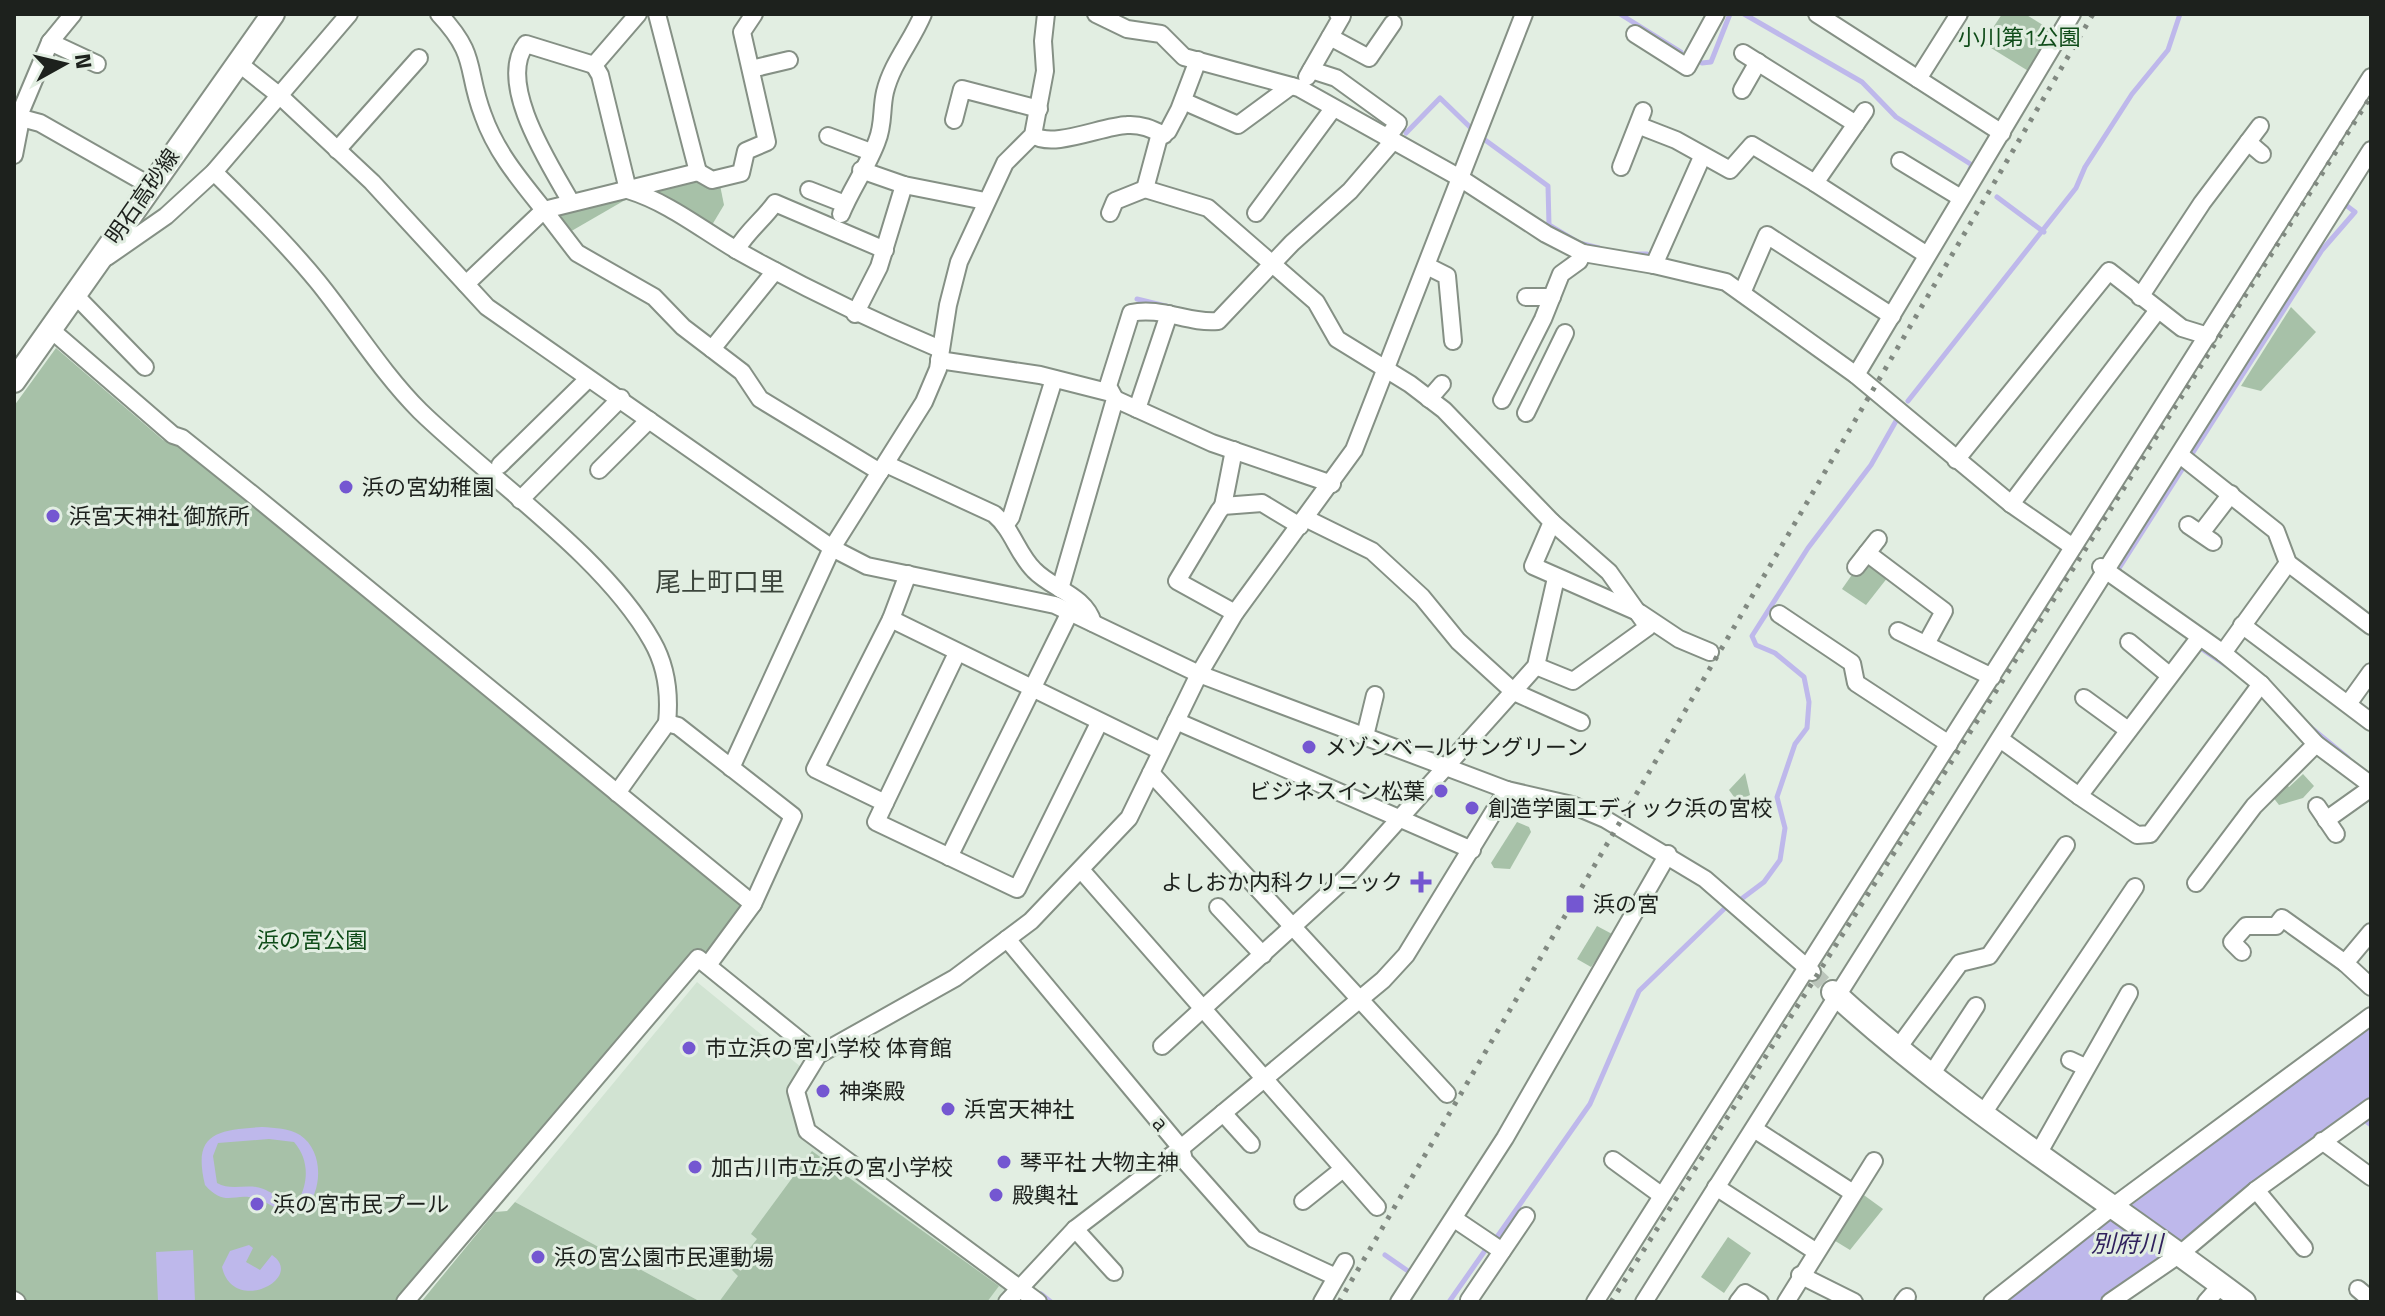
<svg xmlns="http://www.w3.org/2000/svg" width="2385" height="1316" viewBox="0 0 2385 1316" font-family="'Titillium Web','Noto Sans JP',sans-serif">
	<style>
		.built { fill: #d1e3d2 }
		.green { fill: #a7c1a8 }
		.water { fill: #beb8eb; fill-rule: evenodd }
		.lines { fill: none; stroke-linecap: round; stroke-linejoin: round }
		.stream { stroke: #beb8eb; stroke-width: 5 }
		.street-tunnel { stroke: #bbc5bb; stroke-width: 16; stroke-dasharray: 16 8; stroke-linecap: butt }
		.street-casing { stroke: #859085; stroke-width: 20 }
		.secondary-casing { stroke: #859085; stroke-width: 26 }
		.street { stroke: #fff; stroke-width: 16 }
		.secondary { stroke: #fff; stroke-width: 22 }
		.rail { stroke: #818981; stroke-width: 5; stroke-dasharray: 4 8; stroke-linecap: butt }
		.poi-dot { fill: #7457d1; stroke: #e2eee2; stroke-width: 3 }
		.labels { text-anchor: middle; stroke-width: 6; stroke-linejoin: round; paint-order: stroke }
		.park-label { font-size: 22px; fill: #0f4c19; stroke: #e2eee2 }
		.street-label { font-size: 22px; fill: #1d211d; stroke: #e2eee2 }
		.poi-label { font-size: 22px; fill: #1d211d; stroke: #e2eee2; text-anchor: start }
		.water-label { font-size: 24px; font-style: italic; fill: #30215d; stroke: #e2eee2 }
		.quarter-label { font-size: 26px; fill: #3c453c; stroke: #e2eee2 }
	</style>
	<rect width="100%" height="100%" fill="#e2eee2"/>
	<polygon class="built" points="697,982 801,1067 787,1093 799,1132 1006,1284 1007,1294 1000,1302 701,1302 515,1202"/>
	<g class="green">
		<polygon points="2002,14 2025,14 2054,32 2030,72 1983,43"/>
		<polygon points="698,179 720,185 724,205 709,230 657,197 657,190"/>
		<polygon points="632,196 568,233 560,224 562,212"/>
		<polygon points="2291,307 2316,332 2261,391 2241,386"/>
		<polygon points="56,348 163,440 183,447 741,905 743,911 714,952 399,1302 27,1302 14,1291 14,406"/>
		<polygon points="1874,566 1888,577 1866,605 1842,589 1856,569"/>
		<polygon points="1745,773 1750,795 1737,801 1729,790"/>
		<polygon points="2303,774 2314,786 2303,798 2279,805 2272,796 2285,783 2289,787"/>
		<polygon points="1517,822 1529,827 1531,832 1510,869 1494,868 1491,863"/>
		<polygon points="1597,926 1614,935 1591,967 1577,959"/>
		<polygon points="812,1151 999,1286 987,1302 719,1302 738,1276 732,1270 757,1239 751,1234"/>
		<polygon points="1861,1193 1883,1209 1850,1250 1832,1239"/>
		<polygon points="515,1202 701,1302 421,1302 495,1212 507,1211"/>
		<polygon points="1728,1237 1751,1253 1724,1293 1701,1277"/>
	</g>
	<g class="water">
		<polygon points="2371,1027 2371,1098 2098,1302 2001,1302"/>
		<path d="M262,1127C275,1128 289,1128 300,1135C324,1151 323,1191 304,1210C282,1217 277,1206 257,1199C235,1191 226,1209 205,1185C192,1132 218,1130 262,1127ZM269,1139L294,1142C309,1159 309,1182 298,1201C280,1204 272,1189 256,1187C243,1185 229,1190 217,1183L213,1156L218,1143Z"/>
		<path d="M249,1245L253,1248L246,1262L260,1270L272,1255C306,1278 233,1316 222,1267L230,1251Z"/>
		<polygon points="193,1250 195,1302 158,1302 156,1252"/>
	</g>
	<g class="lines">
		<g class="stream">
			<polyline points="1620,14 1681,52"/>
			<polyline points="1744,14 1862,82 1896,117 1972,165 1970,169"/>
			<polyline points="1702,63 1711,62 1730,14"/>
			<polyline points="1406,133 1440,98 1474,131"/>
			<polyline points="1481,137 1548,186 1549,225 1579,243 1599,248"/>
			<polyline points="1997,197 2044,232"/>
			<polyline points="1294,231 1314,213"/>
			<polyline points="1632,254 1647,254"/>
			<polyline points="1137,299 1186,311"/>
			<polyline points="1908,401 2076,188 2085,167 2132,94 2168,50 2180,14"/>
			<polyline points="2116,573 2322,250 2355,212 2347,206"/>
			<polyline points="2196,645 2227,666"/>
			<polyline points="2309,726 2348,758"/>
			<polyline points="1740,900 1764,882 1780,860 1785,828 1777,797 1795,744 1807,728 1809,702 1804,677 1775,653 1756,645 1752,636 1808,548 1871,465 1896,421"/>
			<polyline points="2367,1122 2371,1125"/>
			<polyline points="1497,1237 1590,1104 1639,991 1725,908"/>
			<polyline points="1385,1255 1408,1271"/>
			<polyline points="1041,1294 1051,1302"/>
			<polyline points="1449,1302 1484,1252"/>
		</g>
		<polyline class="street-tunnel" points="1812,972 1833,992"/>
		<g class="street-casing">
			<g id="street">
				<path d="M439,14C479,57 465,68 483,115C496,152 520,180 544,210L698,172L712,180L741,173L746,151L767,142L742,32L754,14"/>
				<path d="M638,14L594,65L600,75L628,190C670,203 702,230 740,252C806,289 871,320 940,349"/>
				<polyline points="657,14 698,172"/>
				<polyline points="1096,14 1127,29 1161,34 1184,57 1299,88 1460,178 1546,234 1583,253 1654,265 1726,282 1856,375 2011,504 2073,547"/>
				<polyline points="1817,14 2002,133"/>
				<polyline points="1635,34 1687,67 1716,14"/>
				<polyline points="1330,37 1369,58 1393,23"/>
				<polyline points="50,42 97,64"/>
				<polyline points="1743,53 1856,124"/>
				<polyline points="237,62 280,96 372,182 487,307 832,548 867,566 1055,605 1199,674 1507,790 1572,805 1605,819 1705,879 1812,972"/>
				<polyline points="751,69 789,60"/>
				<polyline points="1311,70 1336,78 1398,123 1387,138"/>
				<polyline points="1307,77 1342,16 1338,14"/>
				<polyline points="1918,79 1959,14"/>
				<polyline points="1742,90 1758,62"/>
				<polyline points="1183,101 1238,125 1291,86"/>
				<polyline points="1865,111 1815,183 1927,255"/>
				<polyline points="14,116 40,123 149,185"/>
				<polyline points="18,118 50,42 73,14"/>
				<polyline points="954,120 962,89 1039,109"/>
				<polyline points="1640,126 1676,140 1730,170 1752,145 1815,183"/>
				<path d="M1033,135C1053,149 1102,126 1127,125C1141,124 1152,129 1164,135"/>
				<polyline points="828,136 871,152"/>
				<polyline points="2248,142 2262,154"/>
				<polyline points="337,150 419,58"/>
				<polyline points="14,155 21,119"/>
				<polyline points="1900,161 1961,198"/>
				<polyline points="1621,167 1643,111"/>
				<polyline points="861,170 904,185 985,201"/>
				<path d="M214,172C250,207 287,244 318,282C352,324 382,373 420,411C491,480 604,556 652,641C667,667 670,694 667,723"/>
				<polyline points="1145,189 1159,137 1168,131 1179,110 1198,60"/>
				<polyline points="809,190 845,204"/>
				<path d="M571,202C550,165 496,83 526,44L594,65"/>
				<polyline points="1110,213 1115,201 1145,189 1208,208 1316,302 1337,339 1410,384 1444,410 1552,522 1533,566 1640,613 1679,639 1710,652"/>
				<polyline points="1256,213 1332,110"/>
				<path d="M841,214C851,189 868,166 877,141C884,124 881,109 885,92C892,63 912,41 923,14"/>
				<path d="M736,250C749,229 763,220 775,203L885,250"/>
				<polyline points="107,257 166,216 214,172 349,14"/>
				<polyline points="1654,265 1702,157"/>
				<polyline points="1427,266 1447,276 1453,341"/>
				<polyline points="466,284 544,210 577,253 654,297 683,327 742,372 760,399 880,472"/>
				<polyline points="1742,293 1767,235 1892,316"/>
				<polyline points="74,294 145,367"/>
				<polyline points="1526,297 1552,297"/>
				<polyline points="2140,297 2202,203 2260,126"/>
				<polyline points="855,314 879,267 904,185"/>
				<polyline points="49,328 173,435 182,438 257,498 753,904 708,965"/>
				<polyline points="712,349 775,271"/>
				<polyline points="939,360 1040,375 1111,393"/>
				<polyline points="1856,375 2072,14"/>
				<polyline points="1115,399 1212,443 1332,484"/>
				<polyline points="1429,399 1442,384"/>
				<polyline points="1502,400 1543,319 1561,274 1579,261 1583,253"/>
				<polyline points="1137,409 1169,314"/>
				<polyline points="1526,413 1565,333"/>
				<polyline points="2180,455 2276,531 2288,563 2371,626"/>
				<polyline points="1956,460 2109,271 2182,328 2208,336"/>
				<path d="M886,464L994,514C1013,530 1017,553 1034,570C1052,589 1085,595 1093,623"/>
				<polyline points="500,465 588,379"/>
				<polyline points="599,470 649,420"/>
				<polyline points="520,500 621,398"/>
				<polyline points="2011,504 2158,310"/>
				<polyline points="1223,506 1234,450"/>
				<polyline points="1305,518 1372,551 1422,597 1458,641 1514,692 1581,722"/>
				<polyline points="1006,524 1011,517 1054,379"/>
				<polyline points="2188,525 2213,542"/>
				<polyline points="2201,533 2231,494"/>
				<polyline points="1867,553 1944,611 1926,644"/>
				<polyline points="1856,567 1878,539"/>
				<polyline points="2101,567 2223,653 2261,684 2316,744 2371,785"/>
				<polyline points="908,574 891,619 815,769 885,803 876,822 1017,889 1099,723"/>
				<path d="M1060,589L1115,399L1108,386L1131,313C1161,306 1188,324 1218,321L1292,243L1350,191L1393,141"/>
				<polyline points="1235,613 1177,581 1219,511 1223,506 1262,503 1300,526"/>
				<polyline points="1779,614 1852,663 1856,683 1949,744"/>
				<polyline points="891,619 1161,751"/>
				<polyline points="2242,625 2371,722"/>
				<polyline points="1898,631 1992,677"/>
				<polyline points="2199,638 2079,796 2137,835 2150,834 2261,684"/>
				<polyline points="2129,642 2169,675"/>
				<polyline points="2223,653 2288,563"/>
				<polyline points="1536,666 1573,681 1648,627 1609,572 1552,522"/>
				<polyline points="2084,698 2128,730"/>
				<polyline points="2348,704 2371,672"/>
				<polyline points="1176,721 1472,850"/>
				<polyline points="1365,736 1375,695"/>
				<polyline points="2000,739 2079,796"/>
				<polyline points="731,768 832,548 924,402 938,369 948,305 959,262 1005,163 1033,135 1045,71 1043,41 1046,14"/>
				<polyline points="1151,773 1447,1094"/>
				<polyline points="617,793 667,723 678,726 793,816 753,904"/>
				<polyline points="885,803 957,653"/>
				<polyline points="2317,806 2336,834"/>
				<polyline points="2326,820 2371,788"/>
				<polyline points="949,857 1070,612"/>
				<polyline points="1082,871 1377,1207"/>
				<polyline points="2196,883 2254,806 2316,744"/>
				<polyline points="1218,907 1263,955"/>
				<polyline points="2371,932 2345,963 2371,987"/>
				<polyline points="1007,939 1181,1148 1184,1160 1254,1239 1336,1277"/>
				<polyline points="2242,952 2232,942 2246,926 2276,926 2282,918 2345,963"/>
				<polyline points="1162,1046 1349,875 1536,666 1556,578"/>
				<polyline points="1898,1048 1960,963 1989,956 2066,845"/>
				<polyline points="2070,1060 2085,1067"/>
				<polyline points="1931,1075 1976,1006"/>
				<polyline points="1223,1113 1251,1144"/>
				<polyline points="1982,1115 2135,887"/>
				<polyline points="1754,1129 1853,1193"/>
				<polyline points="2322,1141 2371,1177"/>
				<polyline points="2038,1154 2129,993"/>
				<polyline points="1613,1160 1661,1195"/>
				<polyline points="1716,1187 1815,1251"/>
				<polyline points="2256,1190 2304,1248"/>
				<polyline points="1303,1201 1343,1169"/>
				<polyline points="1456,1220 1502,1251"/>
				<polyline points="1075,1229 1114,1272"/>
				<polyline points="1800,1275 1854,1302"/>
				<polyline points="2358,1289 2371,1300"/>
				<polyline points="14,1300 17,1302"/>
				<polyline points="1469,1300 1526,1216"/>
				<polyline points="405,1302 698,958 818,1055"/>
				<polyline points="1007,1302 1075,1229 1181,1148 1383,980 1406,955 1507,790"/>
				<polyline points="1038,1302 807,1131 796,1091 818,1055 955,978 1031,921 1129,818 1199,674 1235,613 1354,450 1524,14"/>
				<polyline points="1322,1302 1345,1262"/>
				<polyline points="1399,1302 1505,1138 1668,854"/>
				<polyline points="1595,1302 2371,77"/>
				<polyline points="1644,1302 2371,150"/>
				<polyline points="1738,1302 1745,1293 1760,1302"/>
				<polyline points="1786,1302 1874,1161"/>
				<polyline points="1903,1302 1907,1297"/>
				<polyline points="1992,1302 2115,1205 2371,1016"/>
				<polyline points="2110,1302 2180,1254 2256,1190 2371,1107"/>
				<polyline points="2206,1302 2221,1285"/>
			</g>
		</g>
		<g class="secondary-casing">
			<g id="secondary">
				<polyline points="14,381 273,14"/>
				<path d="M1833,992C1960,1109 2107,1198 2244,1302"/>
			</g>
		</g>
		<use href="#street" class="street"/>
		<use href="#secondary" class="secondary"/>
		<g class="rail">
			<polyline points="1339,1302 2093,14"/>
			<polyline points="1611,1302 2371,96"/>
		</g>
	</g>
	<g class="poi-dot">
		<circle cx="346" cy="487" r="8"/>
		<circle cx="53" cy="516" r="8"/>
		<circle cx="1309" cy="747" r="8"/>
		<circle cx="1441" cy="791" r="8"/>
		<circle cx="1472" cy="808" r="8"/>
		<path d="M1417 870h8v8h8v8h-8v8h-8v-8h-8v-8h8z"/>
		<rect x="1565" y="894" width="20" height="20" rx="4"/>
		<circle cx="689" cy="1048" r="8"/>
		<circle cx="823" cy="1091" r="8"/>
		<circle cx="948" cy="1109" r="8"/>
		<circle cx="1004" cy="1162" r="8"/>
		<circle cx="695" cy="1167" r="8"/>
		<circle cx="996" cy="1195" r="8"/>
		<circle cx="257" cy="1204" r="8"/>
		<circle cx="538" cy="1257" r="8"/>
	</g>
	<g class="labels">
		<g class="park-label">
			<text x="2019" y="45">小川第1公園</text>
			<text x="312" y="948">浜の宮公園</text>
		</g>
		<g class="street-label">
			<text transform="translate(142 196) rotate(-55)" y="8">明石高砂線</text>
			<text transform="translate(1161 1123) rotate(50)" y="8">a</text>
		</g>
		<g class="poi-label">
			<text x="362" y="495">浜の宮幼稚園</text>
			<text x="69" y="524">浜宮天神社 御旅所</text>
			<text x="1325" y="755">メゾンベールサングリーン</text>
			<text x="1425" y="799" text-anchor="end">ビジネスイン松葉</text>
			<text x="1488" y="816">創造学園エディック浜の宮校</text>
			<text x="1403" y="890" text-anchor="end">よしおか内科クリニック</text>
			<text x="1593" y="912">浜の宮</text>
			<text x="705" y="1056">市立浜の宮小学校 体育館</text>
			<text x="839" y="1099">神楽殿</text>
			<text x="964" y="1117">浜宮天神社</text>
			<text x="1020" y="1170">琴平社 大物主神</text>
			<text x="711" y="1175">加古川市立浜の宮小学校</text>
			<text x="1012" y="1203">殿輿社</text>
			<text x="273" y="1212">浜の宮市民プール</text>
			<text x="554" y="1265">浜の宮公園市民運動場</text>
		</g>
		<g class="water-label">
			<text x="2127" y="1252">別府川</text>
		</g>
		<g class="quarter-label">
			<text x="720" y="591">尾上町口里</text>
		</g>
	</g>
	<rect width="2385" height="1316" fill="none" stroke="#1d211d" stroke-width="32"/>
	<g transform="translate(64 64) rotate(82)" stroke="#e2eee2" stroke-width="6" paint-order="stroke">
	<path d="M0-6L14 30L0 20L-14 30Z" fill="#1d211d"/>
	<text y="-12" font-size="22" font-weight="bold" text-anchor="middle" fill="#1d211d">N</text>
	</g>
</svg>
